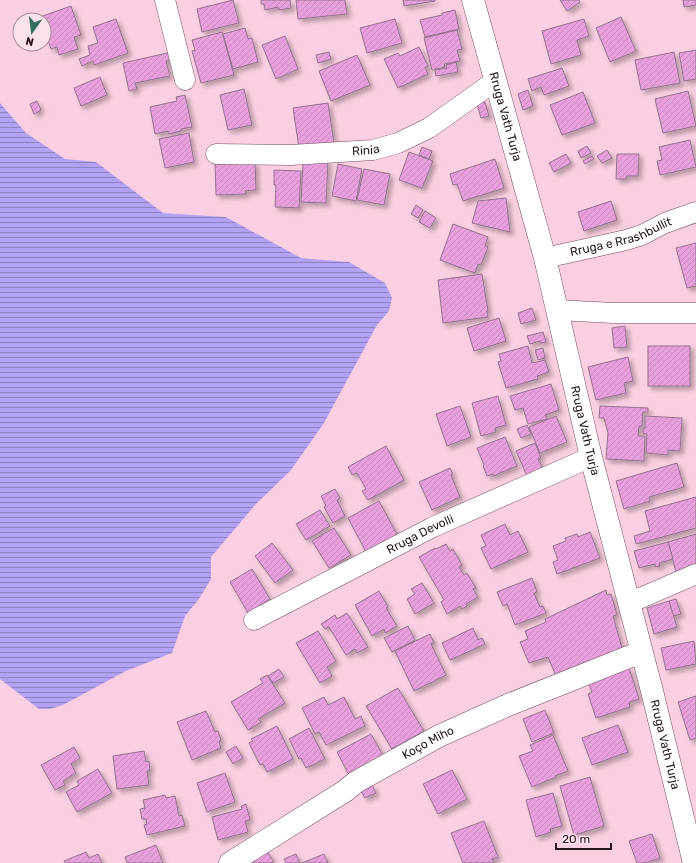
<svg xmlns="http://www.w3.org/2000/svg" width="696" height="863" font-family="Rubik,sans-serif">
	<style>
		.water { fill: url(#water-rules) }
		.building { fill: url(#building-hatch); stroke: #92728d; filter: url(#shadow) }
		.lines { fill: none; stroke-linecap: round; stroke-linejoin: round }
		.minor-casing { stroke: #724d5d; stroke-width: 21 }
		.tertiary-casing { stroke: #724d5d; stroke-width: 23 }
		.minor { stroke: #fff; stroke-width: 20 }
		.tertiary { stroke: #fff; stroke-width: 22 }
		.labels { text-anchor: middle; stroke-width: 3.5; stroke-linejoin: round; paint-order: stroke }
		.street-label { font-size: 12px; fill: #25151c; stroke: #fde2ec }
	</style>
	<defs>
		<pattern id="water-rules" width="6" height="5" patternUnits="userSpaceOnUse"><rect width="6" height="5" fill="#b1a2f3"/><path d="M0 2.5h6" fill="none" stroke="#9083c4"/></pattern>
		<pattern id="building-hatch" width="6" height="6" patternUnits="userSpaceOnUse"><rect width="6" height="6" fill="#e7a0dd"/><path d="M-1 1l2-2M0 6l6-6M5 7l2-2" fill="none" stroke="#c689bd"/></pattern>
		<filter id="shadow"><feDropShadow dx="3.5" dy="3.5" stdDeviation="2" flood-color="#0004"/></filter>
	</defs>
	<rect width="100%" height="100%" fill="#fbcfe1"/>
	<polygon class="water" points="0,103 26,133 65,159 96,162 163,213 226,217 301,258 349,262 385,283 392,298 389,311 377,325 324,423 291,470 256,504 211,557 211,579 199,599 185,616 172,653 126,671 63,705 50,709 39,709 0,679"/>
	<g class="building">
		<polygon points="233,0 239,23 202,32 197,9"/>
		<polygon points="261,0 290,0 291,8 279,10 278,7 265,10 264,4 261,4"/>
		<polygon points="296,0 345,0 347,14 298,19"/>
		<polygon points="403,0 435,0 435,1 404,6"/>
		<polygon points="560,0 579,0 580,2 567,11"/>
		<polygon points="683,0 696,0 696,5 684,7"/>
		<polygon points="71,6 81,35 74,37 78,49 59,55 57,47 51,49 44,29 44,20 41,20 40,17"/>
		<polygon points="455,10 459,29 425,37 420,20 442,15 442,13"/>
		<polygon points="621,17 636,51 610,62 596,28"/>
		<polygon points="116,19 128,53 94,65 93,61 82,66 79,59 90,55 88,46 98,43 93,27"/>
		<polygon points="395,19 402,43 367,53 360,28"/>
		<polygon points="584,19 589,36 577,40 581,55 551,64 542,31"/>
		<polygon points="245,28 248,39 252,38 258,62 233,69 223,34"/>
		<polygon points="457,30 462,49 457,50 460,61 444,64 445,67 432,70 424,38"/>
		<polygon points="222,32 234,75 201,83 192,51 195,50 192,40"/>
		<polygon points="285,36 298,69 276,79 262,45"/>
		<polygon points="419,47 428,66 425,68 428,74 398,88 384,59 398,53 400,56"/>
		<polygon points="696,50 696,79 684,81 679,53"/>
		<polygon points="172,52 173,60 166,61 170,76 135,83 137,89 129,91 123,63"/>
		<polygon points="329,52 331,59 318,63 316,55"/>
		<polygon points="674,52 680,83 641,90 635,60"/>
		<polygon points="357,55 370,85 331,101 319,71"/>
		<polygon points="456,62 458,72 436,76 435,70 447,68 446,65"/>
		<polygon points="562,68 569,86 544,95 541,87 532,91 528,79"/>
		<polygon points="100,77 107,95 81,106 74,88"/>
		<polygon points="244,89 252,125 228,130 220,95"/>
		<polygon points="528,90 533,106 523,110 518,94"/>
		<polygon points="688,91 696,126 663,133 655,99"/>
		<polygon points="583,92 595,123 562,135 550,105"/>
		<polygon points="185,95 192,127 181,129 181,131 169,134 168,131 155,134 150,107 177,101 176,97"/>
		<polygon points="37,101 41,110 34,114 30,104"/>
		<polygon points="485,102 489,116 481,118 477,104"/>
		<polygon points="328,103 334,143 299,148 293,108"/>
		<polygon points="189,133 194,162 165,168 159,139"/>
		<polygon points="690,140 696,167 660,175 657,161 662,160 659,147"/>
		<polygon points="587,146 591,153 581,158 578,151"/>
		<polygon points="422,147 432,151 429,159 419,155"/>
		<polygon points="607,150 612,158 602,163 597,156"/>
		<polygon points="409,152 433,161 422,188 399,180"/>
		<polygon points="566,154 571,163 554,172 549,163"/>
		<polygon points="617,154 639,154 638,176 626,176 626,179 616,179"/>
		<polygon points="592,156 594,159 585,164 583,161"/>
		<polygon points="495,159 504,188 463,201 457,184 453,185 450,174"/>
		<polygon points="328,161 326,203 301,202 303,163"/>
		<polygon points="255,162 256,190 245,191 246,194 216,195 215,163"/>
		<polygon points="338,164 362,169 356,201 332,196"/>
		<polygon points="364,169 390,174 384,205 357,200"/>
		<polygon points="274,170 301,171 299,208 275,207 276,185 274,185"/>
		<polygon points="506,198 510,232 472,223 478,201"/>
		<polygon points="611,201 617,220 584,231 578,212"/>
		<polygon points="416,205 423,210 418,218 411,214"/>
		<polygon points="425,211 436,218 430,228 419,222"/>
		<polygon points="453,224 488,237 485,246 488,247 481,265 478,264 475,273 440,260"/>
		<polygon points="696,243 696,286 687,288 676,248"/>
		<polygon points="482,274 488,311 487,311 488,317 443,323 438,280"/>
		<polygon points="532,308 536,320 521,324 518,313"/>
		<polygon points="499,318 506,341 474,351 467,328"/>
		<polygon points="625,326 627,347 614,348 612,328"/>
		<polygon points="543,332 546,342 541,343 540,341 530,344 527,336"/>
		<polygon points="528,346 532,363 545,360 549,372 537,376 538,379 506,388 498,362 501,361 499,354"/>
		<rect x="648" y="346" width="42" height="40"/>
		<polygon points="543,348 545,358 538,360 535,350"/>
		<polygon points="628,357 633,381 624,383 626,393 596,400 588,367"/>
		<polygon points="551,384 559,410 545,415 547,419 528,424 523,408 515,410 510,396"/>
		<polygon points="498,396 506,425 495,428 496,432 481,436 472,403"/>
		<polygon points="460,406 471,437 447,446 436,414"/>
		<polygon points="600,406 648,408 648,412 643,412 642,426 639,426 638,436 645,436 644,461 606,459 608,433 604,418 599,418"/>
		<polygon points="556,416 567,442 540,453 529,427"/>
		<polygon points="645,416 682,418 680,451 668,450 668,455 646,453 647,434 643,434 643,428 645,428"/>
		<polygon points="527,425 531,434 521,438 517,429"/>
		<polygon points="505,437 517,466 493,476 493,474 487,476 483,466 484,465 477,448"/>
		<polygon points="535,443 541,458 538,459 543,469 527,476 516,451"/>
		<polygon points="386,446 404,480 368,500 362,491 366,489 357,473 352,475 348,467"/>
		<polygon points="677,463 684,487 649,497 650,501 624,509 616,481"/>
		<polygon points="450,468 453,474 451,475 460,497 432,510 419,482"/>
		<polygon points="335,489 340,498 337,500 345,516 333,523 324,507 326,506 321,496"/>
		<polygon points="696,497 696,528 636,544 634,536 650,531 645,511"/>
		<polygon points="379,501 399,538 366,552 348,518"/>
		<polygon points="320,510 330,526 306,540 296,524"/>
		<polygon points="505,524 510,535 518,531 528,552 491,569 481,548 486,546 481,535"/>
		<polygon points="334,528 351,555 329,568 312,541"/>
		<polygon points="590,532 600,558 557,574 553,562 558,560 553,546 566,541 565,538 577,534 578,537"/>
		<polygon points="696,534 696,564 676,572 668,542"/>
		<polygon points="668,542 673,559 659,563 660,566 656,567 655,564 639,568 634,551"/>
		<polygon points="272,543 293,570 275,583 255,556"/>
		<polygon points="446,544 450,551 453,549 462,565 459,567 464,575 467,573 476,588 473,589 478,597 466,604 467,606 462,609 460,606 447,614 441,602 444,600 419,557 435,548 436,549"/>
		<polygon points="252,569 270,599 248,613 230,582"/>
		<polygon points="532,578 537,592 534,593 540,607 543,606 546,613 515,625 507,604 503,606 497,592"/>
		<polygon points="422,583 434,603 415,614 407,599 415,594 411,589"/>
		<polygon points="606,590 607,595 611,594 617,615 613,616 622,648 556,676 548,657 529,663 520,642 528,639 525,631 546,622 545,619"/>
		<polygon points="379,591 388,607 386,608 397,626 385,633 384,629 372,636 355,605"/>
		<polygon points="676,599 681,614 673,616 669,601"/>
		<polygon points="669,601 677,627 654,634 647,608"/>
		<polygon points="347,613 368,647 357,653 355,649 346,655 329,627 325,629 321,624 335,615 337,619"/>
		<polygon points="408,626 415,640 392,652 384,638"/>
		<polygon points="473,628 478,640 482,638 485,644 450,660 442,643"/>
		<polygon points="318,631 336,661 327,667 332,676 320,683 296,643"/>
		<polygon points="430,634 434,643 431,644 446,675 414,691 395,651"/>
		<polygon points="694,641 696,664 666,670 661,648"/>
		<polygon points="629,668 639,699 629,702 630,707 596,718 588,694 592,692 588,682"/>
		<polygon points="279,669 284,677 273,683 268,676"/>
		<polygon points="267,675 285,703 258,719 261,722 248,730 231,702 263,683 260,679"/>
		<polygon points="398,688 424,731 392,749 366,706"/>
		<polygon points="696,696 696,738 690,740 678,702"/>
		<polygon points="324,697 328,705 344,697 355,719 361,716 365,726 326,745 319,732 315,734 302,708"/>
		<polygon points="545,710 554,733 532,742 523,719"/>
		<polygon points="206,711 215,732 218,731 221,740 219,742 221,748 192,760 177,722"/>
		<polygon points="618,725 628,752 592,765 582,738"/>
		<polygon points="277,726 293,759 267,772 263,764 260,765 249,743 253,741 251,739"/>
		<polygon points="309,728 325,759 306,768 301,758 299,759 289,739"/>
		<polygon points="371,734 385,759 350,777 337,752"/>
		<polygon points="553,735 568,771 555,776 556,777 532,787 519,756 533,751 530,745"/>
		<polygon points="236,746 243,758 233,764 226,752"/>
		<polygon points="74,747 80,758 71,764 76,773 63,781 65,785 55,790 41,765"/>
		<polygon points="144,751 146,762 149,761 150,771 147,771 149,785 117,789 113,756"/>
		<polygon points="98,769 112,793 77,812 66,792 79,785 77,781"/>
		<polygon points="452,770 467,799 438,814 423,784"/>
		<polygon points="225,773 235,802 207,812 197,783"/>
		<polygon points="590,777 604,826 574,835 560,786"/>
		<polygon points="372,785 376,793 365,798 361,791"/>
		<polygon points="553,793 562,826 550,829 551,832 536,837 526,800"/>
		<polygon points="165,795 166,798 175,796 179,816 182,815 185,826 147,835 144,825 147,824 146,819 142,819 140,809 145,808 143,800"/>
		<polygon points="246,804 250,820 245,821 248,832 218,840 212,817 242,809 241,806"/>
		<polygon points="484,821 498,857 492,859 494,863 463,863 451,833"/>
		<polygon points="652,834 660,858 645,863 637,863 629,841"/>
		<polygon points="156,845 163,863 127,863 125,857"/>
		<polygon points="266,850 274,862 272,863 246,863"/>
		<polygon points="86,852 89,858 98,854 102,863 65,863 64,861"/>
		<polygon points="296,854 300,863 286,863 284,859"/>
		<polygon points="324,854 328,863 302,863"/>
	</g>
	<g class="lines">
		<defs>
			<g id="minor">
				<polyline points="165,0 185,80"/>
				<path id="s1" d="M216 154 291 155 373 150 398 143 429 128 495 81"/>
				<path id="s2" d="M545 258 626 240 642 235 665 223 696 212"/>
				<polyline points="557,310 613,313 696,313"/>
				<polyline points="629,603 696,574"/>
				<path id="s3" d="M254 620 433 527 591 457"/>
			</g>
			<g id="tertiary">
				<path id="s4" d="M473 0 545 258 591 457 652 691 694 863"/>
				<path id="s5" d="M230 863 345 791 356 782 439 736 508 705 641 652"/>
			</g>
		</defs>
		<use href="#minor" class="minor-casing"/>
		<use href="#tertiary" class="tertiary-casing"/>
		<use href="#minor" class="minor"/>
		<use href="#tertiary" class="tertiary"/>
	</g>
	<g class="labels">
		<g class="street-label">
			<text dy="4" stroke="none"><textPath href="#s4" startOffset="121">Rruga Vath Turja</textPath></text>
			<text dy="4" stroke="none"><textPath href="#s1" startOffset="150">Rinia</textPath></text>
			<text dy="4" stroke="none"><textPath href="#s2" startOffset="79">Rruga e Rrashbullit</textPath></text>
			<text dy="4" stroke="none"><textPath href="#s4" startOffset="445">Rruga Vath Turja</textPath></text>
			<text dy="4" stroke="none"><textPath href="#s3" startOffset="187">Rruga Devolli</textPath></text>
			<text dy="4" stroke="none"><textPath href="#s5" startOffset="232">Koço Miho</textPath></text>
			<text dy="4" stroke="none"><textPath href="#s4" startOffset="769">Rruga Vath Turja</textPath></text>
		</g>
	</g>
	<g transform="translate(32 32) rotate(194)"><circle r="19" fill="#fde2ec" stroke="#a79099"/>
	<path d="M0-3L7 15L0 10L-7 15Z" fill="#31705e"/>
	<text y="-6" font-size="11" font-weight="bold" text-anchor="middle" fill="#25151c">N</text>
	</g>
	<path d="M556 843v6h55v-6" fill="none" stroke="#25151c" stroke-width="2"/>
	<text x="562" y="843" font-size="12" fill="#25151c" stroke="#fde2ec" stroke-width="3" paint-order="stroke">20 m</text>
</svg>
